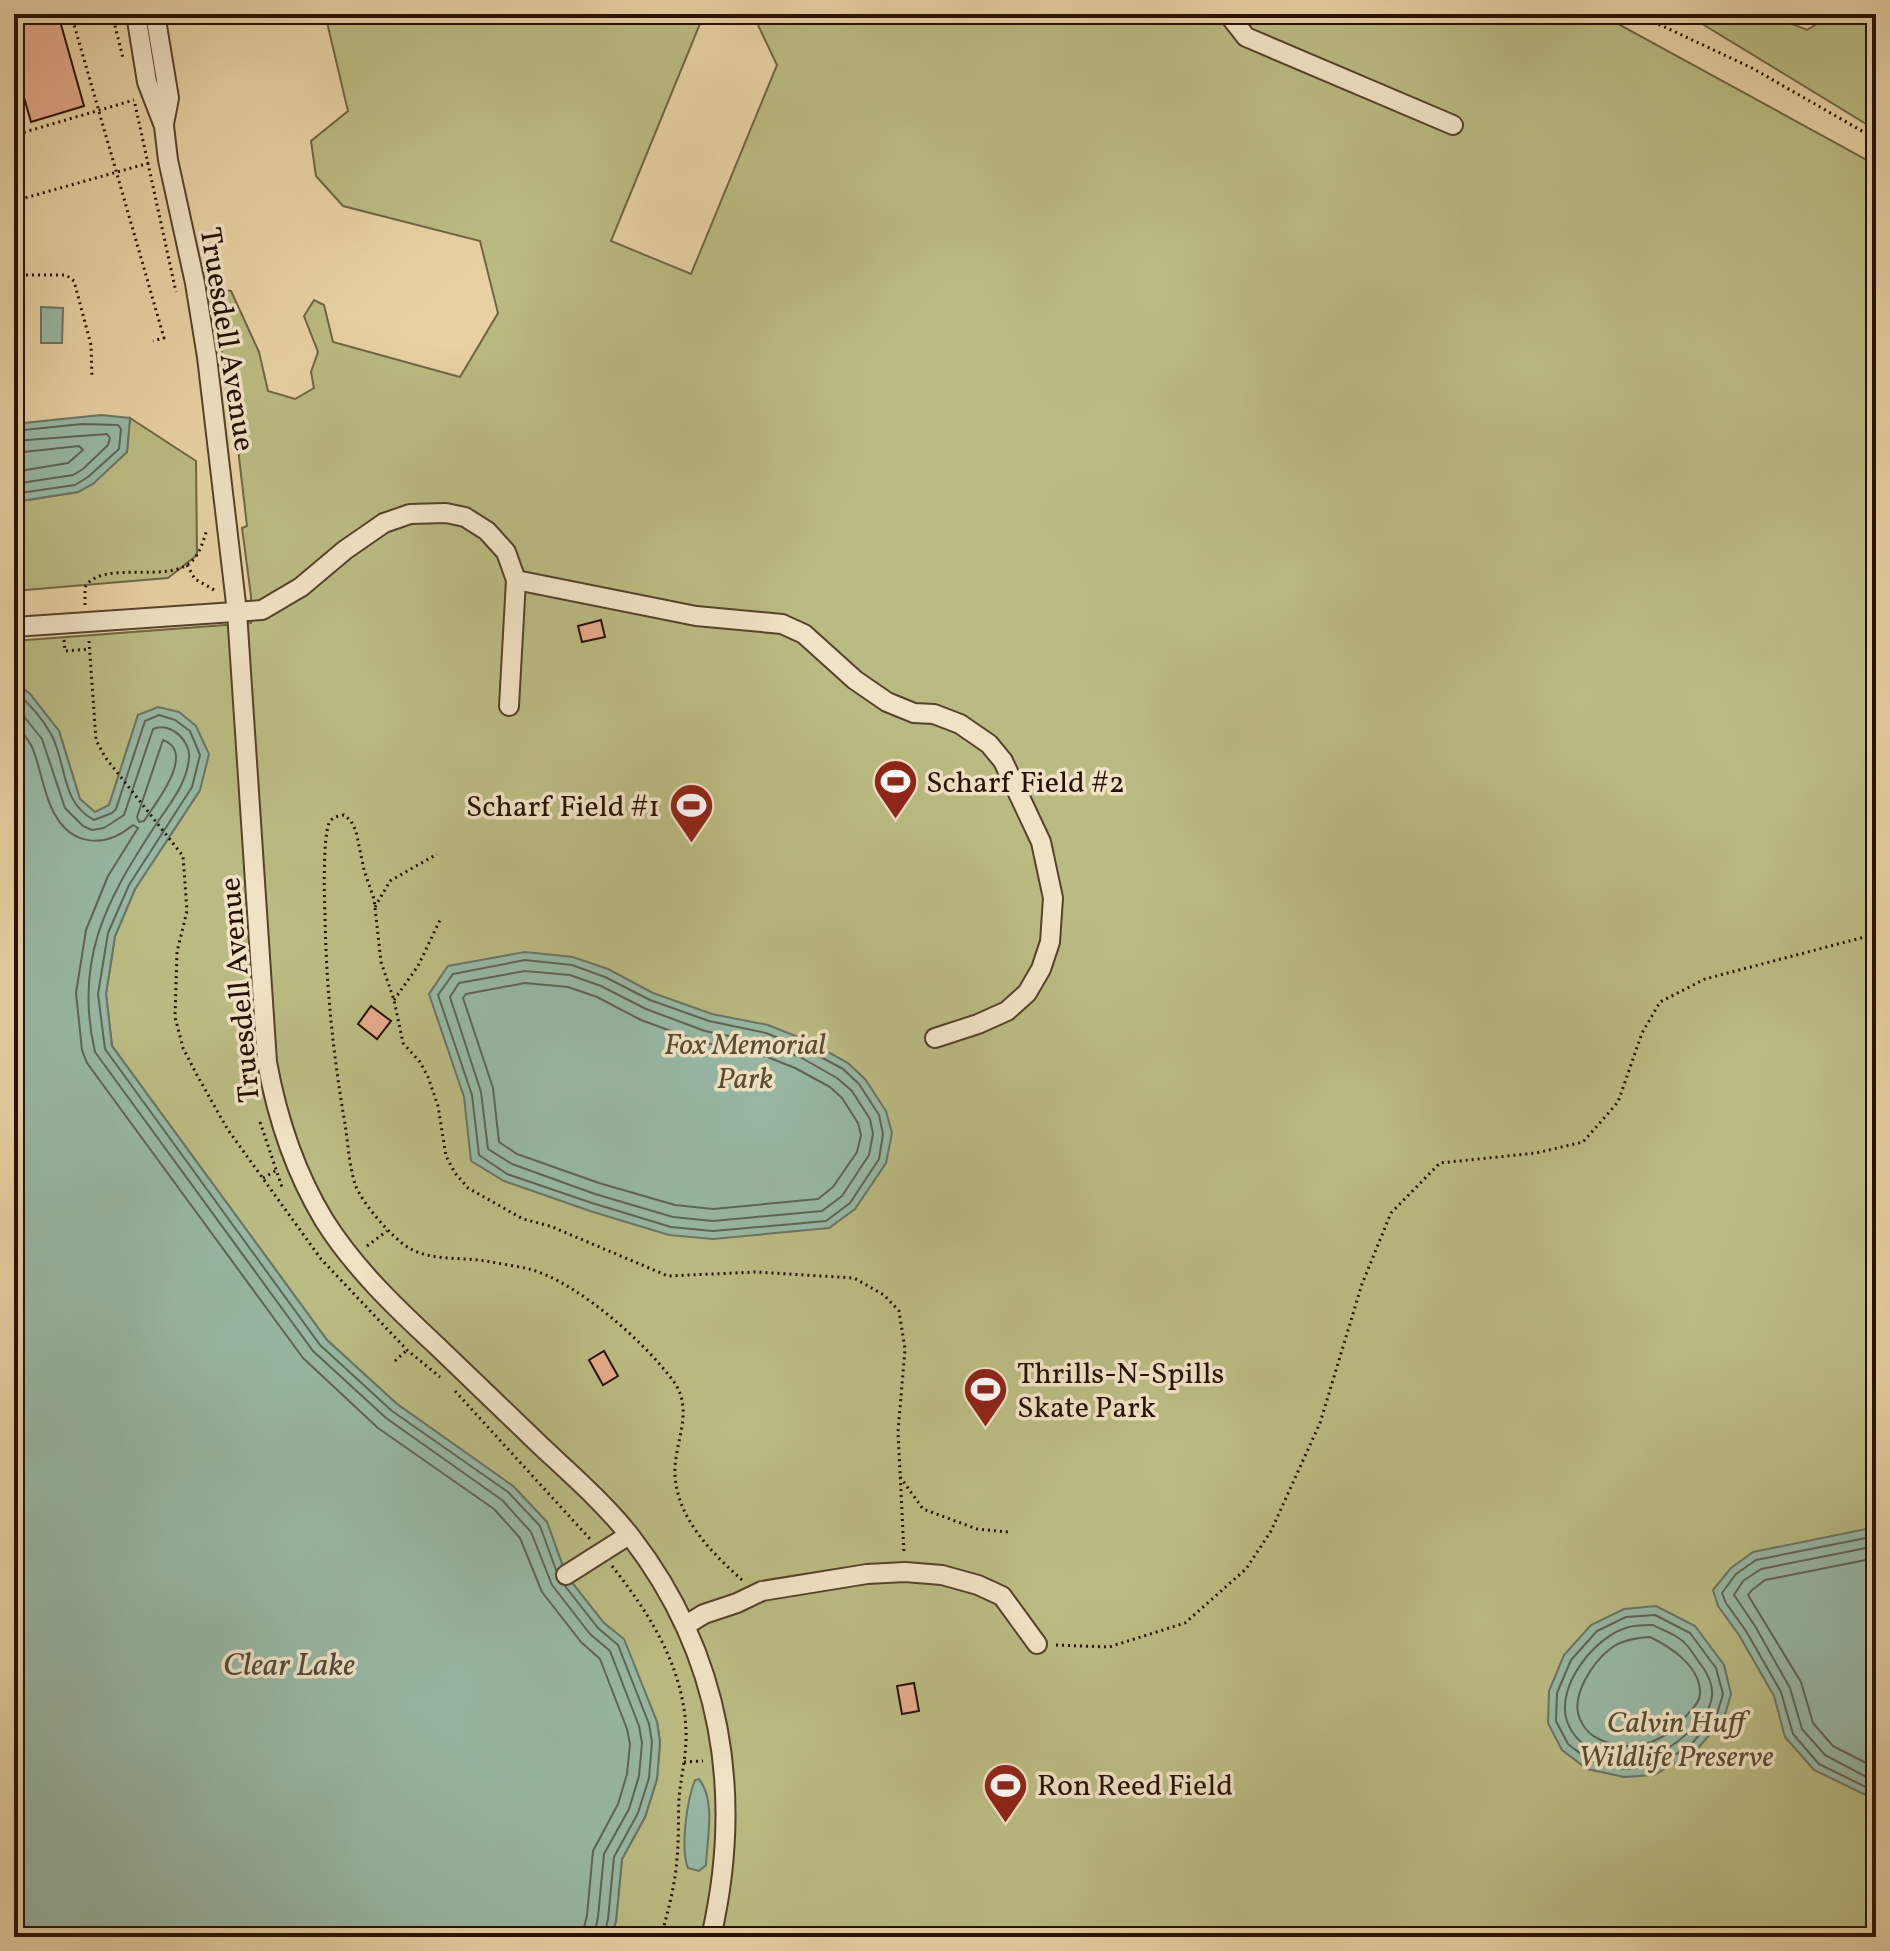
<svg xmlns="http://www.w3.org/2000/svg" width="1890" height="1951" font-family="Vollkorn,serif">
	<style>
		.green { fill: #babb82; stroke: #706644; stroke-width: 2 }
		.water { fill: #97b8a5; stroke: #6a7565; stroke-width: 2 }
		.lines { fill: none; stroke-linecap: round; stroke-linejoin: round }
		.shore { stroke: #5f6455; stroke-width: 2 }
		.building { fill: #e6ab8b; stroke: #271105; stroke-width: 2 }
		.minor-casing { stroke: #57412d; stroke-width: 22 }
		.path { stroke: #271105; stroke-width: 3; stroke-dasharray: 2 4; stroke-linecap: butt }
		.minor { stroke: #f0e2c4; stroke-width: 18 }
		.labels { text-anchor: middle; stroke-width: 7; stroke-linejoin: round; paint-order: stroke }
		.street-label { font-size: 30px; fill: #271105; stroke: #f0e2c4 }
		.poi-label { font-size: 30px; fill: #271105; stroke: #f0e2c4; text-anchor: start }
		.park-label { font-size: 30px; font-style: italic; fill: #5a4c31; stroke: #f0e2c4 }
		.water-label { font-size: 32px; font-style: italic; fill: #4e4b3d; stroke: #f0e2c4 }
	</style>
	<rect width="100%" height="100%" fill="#e8d2a4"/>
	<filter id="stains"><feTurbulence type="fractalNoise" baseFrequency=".0025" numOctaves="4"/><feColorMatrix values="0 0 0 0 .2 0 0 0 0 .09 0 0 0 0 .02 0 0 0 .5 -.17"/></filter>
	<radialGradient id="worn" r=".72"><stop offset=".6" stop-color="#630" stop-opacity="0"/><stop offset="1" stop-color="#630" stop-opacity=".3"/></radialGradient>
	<g class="green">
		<polygon points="325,14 704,14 611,241 691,274 777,65 757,23 735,14 1533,14 1555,19 1560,14 1600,14 1876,165 1876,1937 611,1937 616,1921 622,1859 645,1817 657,1779 660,1742 657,1722 624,1640 604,1623 566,1575 547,1522 513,1486 397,1404 327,1340 112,1046 106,994 115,936 135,889 200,790 138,715 109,806 95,813 80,799 59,731 30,694 14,681 14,641 251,623 251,596 242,528 247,526 232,397 208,288 231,291 259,352 268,391 295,399 314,388 311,372 318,352 304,316 314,300 324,305 333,342 460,377 498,313 480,241 343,206 316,176 311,141 348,111"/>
		<polygon points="1686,14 1768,14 1807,30 1833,14 1872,14 1876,25 1876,130"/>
		<polygon points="130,418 196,461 197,555 168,578 14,591 14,524 21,501 78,492 127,452"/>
	</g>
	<g class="water">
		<polygon points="41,307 63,308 62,343 41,343"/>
		<polygon points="101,415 130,418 127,452 93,484 78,492 21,501 14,524 14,424"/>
		<polygon points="14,682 30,694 59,731 80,799 95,812 109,805 138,715 158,707 179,712 196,726 209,754 200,790 135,889 115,936 106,994 112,1046 327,1340 397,1404 513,1486 547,1522 566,1575 604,1623 624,1639 657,1722 660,1742 657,1779 645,1817 622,1859 616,1921 611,1937 14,1937"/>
		<polygon points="525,952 573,957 608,969 653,993 712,1014 768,1025 808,1041 848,1063 865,1079 886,1111 892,1133 886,1163 855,1209 829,1228 713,1239 669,1235 590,1211 504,1181 471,1161 464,1097 429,994 448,966"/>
		<polygon points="1876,1527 1876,1800 1814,1770 1785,1737 1774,1696 1739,1635 1718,1606 1713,1590 1731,1568 1753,1552"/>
		<polygon points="1656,1606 1695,1626 1724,1665 1731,1694 1724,1718 1694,1753 1654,1775 1624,1777 1587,1769 1562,1750 1548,1723 1549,1691 1564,1655 1591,1625 1624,1609"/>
		<path d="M699 1779C716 1800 707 1839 706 1865L699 1871 688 1868C680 1848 687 1800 695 1780Z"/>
	</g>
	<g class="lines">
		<g class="shore">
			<polyline points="14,431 82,424 118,425 121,429 119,449 88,477 75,485 20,493 14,497"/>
			<polyline points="14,441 107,434 110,438 108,445 83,469 73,475 14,484"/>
			<polyline points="14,453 79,446 83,450 68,463 14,472"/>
			<path d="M14 691C28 702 42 718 51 734 67 763 60 802 94 820L112 813 116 809 145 721 159 715 175 720 190 731 200 755 192 787 129 885 108 933 98 994 105 1049 320 1345 392 1411 508 1492 540 1526 556 1570"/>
			<path d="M14 704 42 739 65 808 83 826 92 830 104 828 124 815 153 729C170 721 191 741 189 758 187 785 167 807 153 829 105 902 74 962 95 1052L313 1351 386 1418 502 1500 531 1532 552 1585 590 1634 610 1651 639 1726 642 1743 639 1776 629 1809 604 1854 598 1917 594 1937"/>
			<path d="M14 722C20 730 28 738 32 747 41 768 43 793 54 813 72 847 106 848 133 825L138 828 108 876 86 930 76 993 82 1050 87 1063 303 1358 378 1428 494 1509 520 1538 542 1592 581 1642 600 1659 627 1729 630 1744 627 1774 618 1804 593 1851 587 1915 582 1937"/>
			<path d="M163 740C197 752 155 804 144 821L139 822 137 817Z"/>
			<polygon points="525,960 572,965 605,977 650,1000 709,1021 766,1033 804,1048 843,1069 859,1084 879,1115 883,1134 879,1159 850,1203 826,1221 713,1231 671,1227 592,1203 507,1174 479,1155 472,1095 438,995 453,974"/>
			<polygon points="525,971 570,975 601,986 646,1009 705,1031 763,1043 800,1057 837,1078 852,1091 870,1119 873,1134 869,1155 842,1196 822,1211 713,1221 673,1217 595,1194 512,1164 488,1149 481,1092 450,997 459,983"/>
			<polygon points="525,983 568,987 597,997 641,1020 701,1042 760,1054 795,1068 830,1087 842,1098 858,1123 861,1135 857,1152 833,1187 818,1199 713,1209 675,1205 599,1183 517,1154 499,1142 493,1088 463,998 466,994"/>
			<polyline points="1876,1536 1756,1560 1736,1574 1722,1593 1726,1603 1746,1631 1781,1692 1793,1734 1819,1764 1876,1792"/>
			<polyline points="1876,1546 1761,1569 1743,1581 1734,1595 1755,1626 1790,1688 1802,1729 1825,1755 1876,1782"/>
			<polyline points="1876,1558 1765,1580 1752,1590 1748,1595 1801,1682 1813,1723 1833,1746 1876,1768"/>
			<polyline points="565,1586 598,1628 618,1645 649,1724 652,1742 649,1778 638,1813 614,1857 608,1919 604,1937"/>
			<polygon points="1655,1615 1690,1633 1716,1668 1723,1694 1717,1714 1689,1747 1652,1767 1625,1769 1590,1761 1568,1744 1556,1721 1557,1693 1571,1660 1597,1631 1626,1617"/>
			<path d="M1653 1625C1662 1630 1672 1633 1680 1639 1688 1644 1694 1655 1699 1662 1706 1671 1713 1684 1712 1696 1710 1720 1671 1750 1649 1757 1619 1766 1577 1751 1567 1721 1555 1686 1596 1635 1629 1627 1636 1625 1646 1625 1653 1625Z"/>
			<path d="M1650 1637C1671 1647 1701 1667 1700 1694 1700 1702 1692 1709 1687 1715 1668 1738 1643 1751 1612 1744 1598 1740 1586 1734 1580 1719 1570 1697 1592 1663 1610 1649 1621 1640 1636 1638 1650 1637Z"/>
		</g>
	</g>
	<g class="building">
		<polygon points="14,14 58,14 84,106 31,122 14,62"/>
		<polygon points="601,620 605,637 582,642 578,626"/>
		<polygon points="371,1006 391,1021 377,1039 358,1024"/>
		<polygon points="604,1351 618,1376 603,1385 589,1360"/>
		<polygon points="914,1683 919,1711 902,1714 897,1686"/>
	</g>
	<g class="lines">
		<defs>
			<g id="minor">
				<path d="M136 14 147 82 164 126 168 160 195 283 207 357 237 612 267 1062C277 1117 295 1172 324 1220 354 1268 396 1308 437 1346 472 1380 507 1413 542 1447 572 1475 605 1504 631 1537 722 1655 744 1794 711 1937"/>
				<polyline points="155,14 169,98 164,124"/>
				<polyline points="1228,14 1246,37 1453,125"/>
				<polyline points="516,580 696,616 782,624 804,634 855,680 887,702 914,713 934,714 960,724 989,744 1003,761 1041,842 1053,898 1050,942 1041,969 1027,993 1007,1011 978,1024 935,1038"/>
				<polyline points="14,627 262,610 301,587 345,550 384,523 410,514 446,513 465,517 487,531 506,552 516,580 509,706"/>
				<polyline points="566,1575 629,1535"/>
				<polyline points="686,1625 704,1614 737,1603 762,1591 867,1574 905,1572 942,1575 978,1585 1002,1596 1037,1644"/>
			</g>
		</defs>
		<use href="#minor" class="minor-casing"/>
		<g class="path">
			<polyline points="71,14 164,338 153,341"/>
			<polyline points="112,14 123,58"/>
			<polyline points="1637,14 1752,68 1876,139"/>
			<polyline points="135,104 176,292"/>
			<polyline points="18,134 134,100"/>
			<polyline points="14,201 149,163"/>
			<polyline points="14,275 66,275 74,281 91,345 92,378"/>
			<polyline points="187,565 195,579 216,591"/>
			<path d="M85 605V587C103 558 172 586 194 559 201 550 204 539 207 529"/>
			<polyline points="64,640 65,651 90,649"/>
			<polyline points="89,641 96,740 105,757 183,856 187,911 177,952 175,1017 183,1048 198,1077 228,1130 321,1259 407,1350 440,1377"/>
			<polyline points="375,907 390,881 437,854"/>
			<polyline points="394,1000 418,966 440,920"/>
			<polyline points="260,1122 283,1190"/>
			<polyline points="263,1178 277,1170"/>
			<polyline points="367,1246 387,1231"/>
			<polyline points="395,1361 407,1350"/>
			<polyline points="455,1391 590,1539"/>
			<polyline points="900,1477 923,1509 977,1529 1008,1532"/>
			<path d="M612 1566C650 1614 684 1668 686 1731 687 1753 681 1776 679 1798 678 1818 679 1839 677 1859 675 1886 668 1911 661 1937"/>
			<path d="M742 1580C711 1552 678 1519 675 1476 673 1444 695 1412 674 1382 645 1342 580 1285 533 1270 518 1266 501 1264 486 1261 461 1257 431 1261 409 1248 392 1238 361 1202 355 1184 349 1165 348 1143 345 1124 333 1054 326 985 325 914 324 894 323 839 329 823 332 817 338 816 344 815L351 821 356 831 364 870 374 899 381 962 394 1000 403 1043 420 1062 428 1077 438 1106 446 1156 455 1173 468 1188 523 1219 550 1226 668 1276 756 1272 854 1278 884 1295 899 1311 905 1349 898 1432 904 1553"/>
			<polyline points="1056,1645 1109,1647 1185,1623 1246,1569 1271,1531 1320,1423 1362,1284 1391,1213 1440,1163 1536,1153 1583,1142 1618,1102 1642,1033 1660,1002 1705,979 1876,934"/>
			<polyline points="684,1762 703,1761"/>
		</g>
		<use href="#minor" class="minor"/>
	</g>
	<defs>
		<symbol id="stadium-pin" viewBox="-11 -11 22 30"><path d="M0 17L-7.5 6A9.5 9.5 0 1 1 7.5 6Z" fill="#8f2418" stroke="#f0e2c4"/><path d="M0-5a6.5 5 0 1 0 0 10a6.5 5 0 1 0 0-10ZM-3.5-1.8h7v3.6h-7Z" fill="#fff"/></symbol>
	</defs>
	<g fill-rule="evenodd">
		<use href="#stadium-pin" x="870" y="756" width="51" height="69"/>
		<use href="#stadium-pin" x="666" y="780" width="51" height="69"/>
		<use href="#stadium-pin" x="960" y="1364" width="51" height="69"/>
		<use href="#stadium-pin" x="980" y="1760" width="51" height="69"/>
	</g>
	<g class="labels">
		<g class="street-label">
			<text transform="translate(228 339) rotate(81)" y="10">Truesdell Avenue</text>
			<text transform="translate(239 990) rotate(-95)" y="10">Truesdell Avenue</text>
		</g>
		<g class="poi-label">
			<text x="926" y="792">Scharf Field #2</text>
			<text x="660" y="816" text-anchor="end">Scharf Field #1</text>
			<text x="1017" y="1383">Thrills-N-Spills<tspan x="1017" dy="34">Skate Park</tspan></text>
			<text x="1037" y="1795">Ron Reed Field</text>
		</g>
		<g class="park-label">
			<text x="745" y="1054">Fox Memorial<tspan x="745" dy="34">Park</tspan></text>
			<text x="1676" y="1732">Calvin Huff<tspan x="1676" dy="34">Wildlife Preserve</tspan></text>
		</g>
		<g class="water-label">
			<text x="289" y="1675">Clear Lake</text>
		</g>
	</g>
	<rect width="1890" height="1951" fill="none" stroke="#e8d2a4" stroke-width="48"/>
	<rect x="16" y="16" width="1858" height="1919" fill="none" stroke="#271105" stroke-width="4"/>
	<rect x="24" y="24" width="1842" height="1903" fill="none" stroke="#271105" stroke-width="2"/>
	<rect width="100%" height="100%" filter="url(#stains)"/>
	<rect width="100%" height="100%" fill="url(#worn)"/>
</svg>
